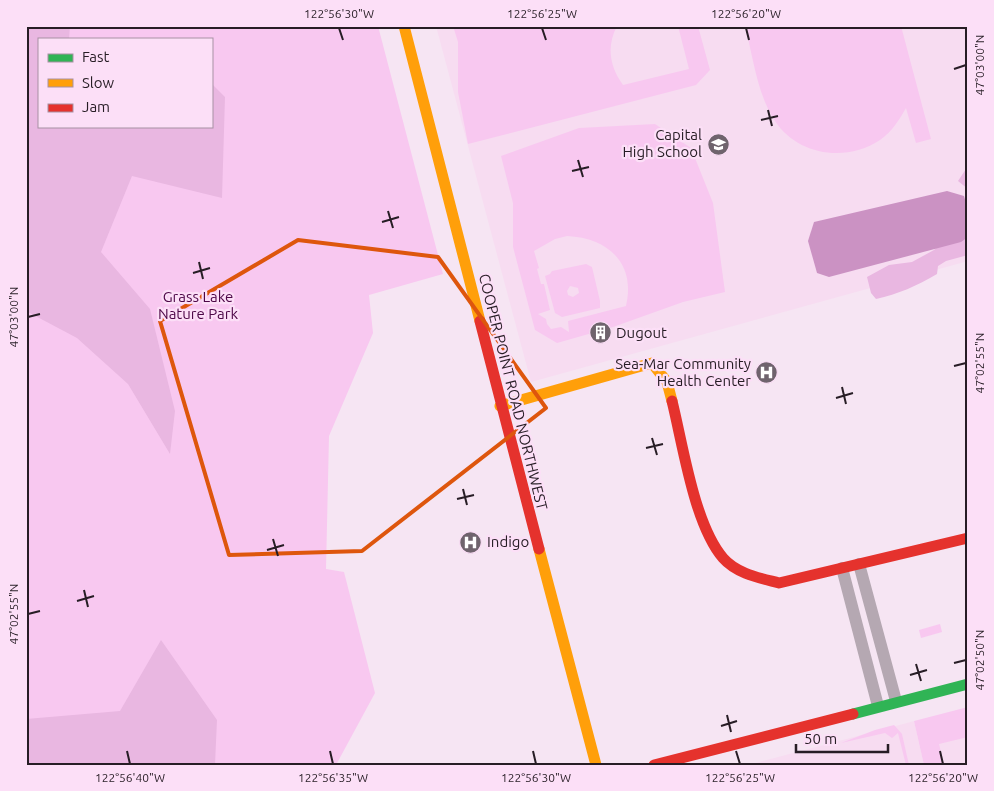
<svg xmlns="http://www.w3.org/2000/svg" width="994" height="791" font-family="Ubuntu,sans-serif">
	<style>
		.built { fill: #f7dcf1 }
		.green { fill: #f8c8f0; fill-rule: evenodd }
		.forest { fill: #e9b7e1 }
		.water { fill: #cb92c3 }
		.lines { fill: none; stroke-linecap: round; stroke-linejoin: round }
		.street { stroke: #b5a8b2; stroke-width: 12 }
		.fast { stroke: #30b455; stroke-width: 11 }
		.slow { stroke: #ff9f0a; stroke-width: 11 }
		.jam { stroke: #e5322d; stroke-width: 11 }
		.marked { fill: none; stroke: #de560d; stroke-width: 4; stroke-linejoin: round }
		.ticks { fill: none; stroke: #271d25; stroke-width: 2 }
		.labels { text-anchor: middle; stroke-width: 4.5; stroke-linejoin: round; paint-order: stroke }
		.poi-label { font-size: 15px; fill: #271d25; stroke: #fcdff7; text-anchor: end }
		.park-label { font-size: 15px; fill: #4d0747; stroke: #fcdff7 }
		.street-label { font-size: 15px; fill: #271d25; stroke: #fcdff7 }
		.neatline { fill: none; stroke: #271d25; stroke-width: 2 }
		.ticks-label { font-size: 12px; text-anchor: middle; fill: #271d25 }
	</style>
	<rect width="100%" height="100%" fill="#f6e5f3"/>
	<g class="built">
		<polygon points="436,26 968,26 968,261 531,382"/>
		<polygon points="914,721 924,765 748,765 907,723"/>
		<polygon points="968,730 968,765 942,765 936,739"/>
	</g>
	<g class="green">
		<path d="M26 26H378L443 274 369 295 373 333 329 436 326 569 344 572 375 693 336 765H26ZM39 39H211V126H39Z"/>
		<path d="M453 26H617C606 47 610 67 623 85L689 69 678 26H698L710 70 696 85 468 144 458 92V42Z"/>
		<path d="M745 26H901L931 139 916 143 906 108C899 120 892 132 880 140 846 163 797 155 775 121 757 94 753 56 745 26Z"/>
		<path d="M655 124 691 148 713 203 725 292 683 302 613 327 557 343 535 330 513 247V203L501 156 579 128ZM567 236C608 238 636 263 626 306L568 321 569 332 561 327 551 329 547 324 546 319 538 314 550 310 544 284H541L537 269 539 268 534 251 555 239Z"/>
		<path d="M586 264 592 267 600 301V308L562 317 555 313 545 276 550 274 552 271ZM570 286 578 288 579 293 573 297 568 295 567 291Z"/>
		<polygon points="940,624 942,632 921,638 919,630"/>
		<polygon points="968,707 968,737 939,744 944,765 924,765 914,721"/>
		<polygon points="894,725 902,734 909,765 906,765 898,733 892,738 885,733 841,743 875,730"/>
	</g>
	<g class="forest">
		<polygon points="26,26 70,26 69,39 39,39 39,126 211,126 211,83 225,97 222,198 132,176 101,252 150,309 175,411 170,454 128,384 77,338 26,311"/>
		<polygon points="968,166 968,189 958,181"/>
		<path d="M968 227V255L946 261 938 266 937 274C917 286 898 294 876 299L871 293 867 277 889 265 912 262 934 250 949 235Z"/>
		<polygon points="161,640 217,720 215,765 26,765 26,719 120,711"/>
	</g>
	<polygon class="water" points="947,191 964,196 968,210 968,237 961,242 829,277 817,273 808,241 814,222"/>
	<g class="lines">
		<g class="street">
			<polyline points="859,564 896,701"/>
			<polyline points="842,568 878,706"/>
		</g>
		<polyline class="fast" points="853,714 968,684"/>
		<g class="slow">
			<polyline points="404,26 480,321"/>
			<polyline points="500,406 652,363 667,382 672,401"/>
			<polyline points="539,549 596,765"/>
		</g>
		<g class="jam">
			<polyline points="480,321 539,549"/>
			<path d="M672 401C683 445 694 524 723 558 737 574 760 578 779 583L968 538"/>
			<polyline points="654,765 853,714"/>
		</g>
	</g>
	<path class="marked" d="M298 240 438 257 546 408 362 551 229 555 160 321Z"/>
	<path class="ticks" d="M339 28 343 40M542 28 546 40M746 28 749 40M954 69 966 65M768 110 772 126M761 120 778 116M578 160 583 177M572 171 589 167M388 211 393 228M382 222 399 217M199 262 203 279M193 273 210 268M28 317 40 314M954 366 966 363M842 387 846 404M836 398 853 393M652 438 657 455M646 448 663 444M463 489 467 505M457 499 474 495M273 539 278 556M267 550 284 545M84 590 88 607M77 601 94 596M28 614 40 611M954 663 966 660M916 664 921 681M910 675 927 670M727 715 731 732M721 726 737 721M127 751 130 764M330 751 333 764M533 751 536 764M736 751 740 764M940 751 943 764"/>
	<defs>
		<symbol id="school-disc" viewBox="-11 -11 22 22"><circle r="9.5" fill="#6f636d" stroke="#fcdff7"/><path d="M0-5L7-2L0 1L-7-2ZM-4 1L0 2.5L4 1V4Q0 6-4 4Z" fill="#fff"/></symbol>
		<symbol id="building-disc" viewBox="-11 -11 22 22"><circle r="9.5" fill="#6f636d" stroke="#fcdff7"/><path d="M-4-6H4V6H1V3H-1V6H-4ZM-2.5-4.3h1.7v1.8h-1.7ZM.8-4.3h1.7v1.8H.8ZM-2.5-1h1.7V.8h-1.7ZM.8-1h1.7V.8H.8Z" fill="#fff"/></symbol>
		<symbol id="hospital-disc" viewBox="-11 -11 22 22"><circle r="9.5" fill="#6f636d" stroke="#fcdff7"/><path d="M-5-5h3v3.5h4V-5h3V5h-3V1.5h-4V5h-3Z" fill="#fff"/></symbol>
	</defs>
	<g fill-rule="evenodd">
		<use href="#school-disc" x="706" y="132" width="25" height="25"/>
		<use href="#building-disc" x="588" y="320" width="25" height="25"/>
		<use href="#hospital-disc" x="754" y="360" width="25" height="25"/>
		<use href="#hospital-disc" x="458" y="530" width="25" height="25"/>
	</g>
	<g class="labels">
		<g class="poi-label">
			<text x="702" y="140">Capital<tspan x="702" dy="17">High School</tspan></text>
			<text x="616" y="338" text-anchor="start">Dugout</text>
			<text x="751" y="369">Sea-Mar Community<tspan x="751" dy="17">Health Center</tspan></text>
			<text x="487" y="547" text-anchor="start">Indigo</text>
		</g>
		<g class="park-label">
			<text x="198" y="302">Grass Lake<tspan x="198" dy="17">Nature Park</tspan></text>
		</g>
		<g class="street-label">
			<text transform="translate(513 392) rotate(76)" y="5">COOPER POINT ROAD NORTHWEST</text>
		</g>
	</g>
	<rect width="994" height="791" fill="none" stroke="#fcdff7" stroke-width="55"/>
	<rect x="38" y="38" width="175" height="90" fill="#fcdff7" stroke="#a791a3"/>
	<rect x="48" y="54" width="25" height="8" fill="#30b455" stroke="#a791a3"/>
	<text x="82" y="62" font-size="15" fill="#271d25">Fast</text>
	<rect x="48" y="79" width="25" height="8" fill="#ff9f0a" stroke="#a791a3"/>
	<text x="82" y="88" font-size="15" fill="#271d25">Slow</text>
	<rect x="48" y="104" width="25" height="8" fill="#e5322d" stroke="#a791a3"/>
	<text x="82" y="112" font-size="15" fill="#271d25">Jam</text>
	<path d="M796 744v8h92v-8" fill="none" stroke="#271d25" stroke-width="2.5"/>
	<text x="804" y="744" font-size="15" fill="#271d25" stroke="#fcdff7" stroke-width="4" paint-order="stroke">50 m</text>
	<rect x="28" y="28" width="938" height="736" class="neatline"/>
	<g class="ticks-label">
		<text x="339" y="18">122°56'30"W</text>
		<text x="542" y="18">122°56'25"W</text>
		<text x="746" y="18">122°56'20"W</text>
		<text transform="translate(980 65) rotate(-90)" y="4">47°03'00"N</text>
		<text transform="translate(14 317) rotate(-90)" y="4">47°03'00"N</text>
		<text transform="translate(980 363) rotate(-90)" y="4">47°02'55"N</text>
		<text transform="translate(14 614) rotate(-90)" y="4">47°02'55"N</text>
		<text transform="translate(980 660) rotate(-90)" y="4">47°02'50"N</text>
		<text x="130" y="782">122°56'40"W</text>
		<text x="333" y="782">122°56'35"W</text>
		<text x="536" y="782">122°56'30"W</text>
		<text x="740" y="782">122°56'25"W</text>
		<text x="943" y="782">122°56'20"W</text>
	</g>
</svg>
